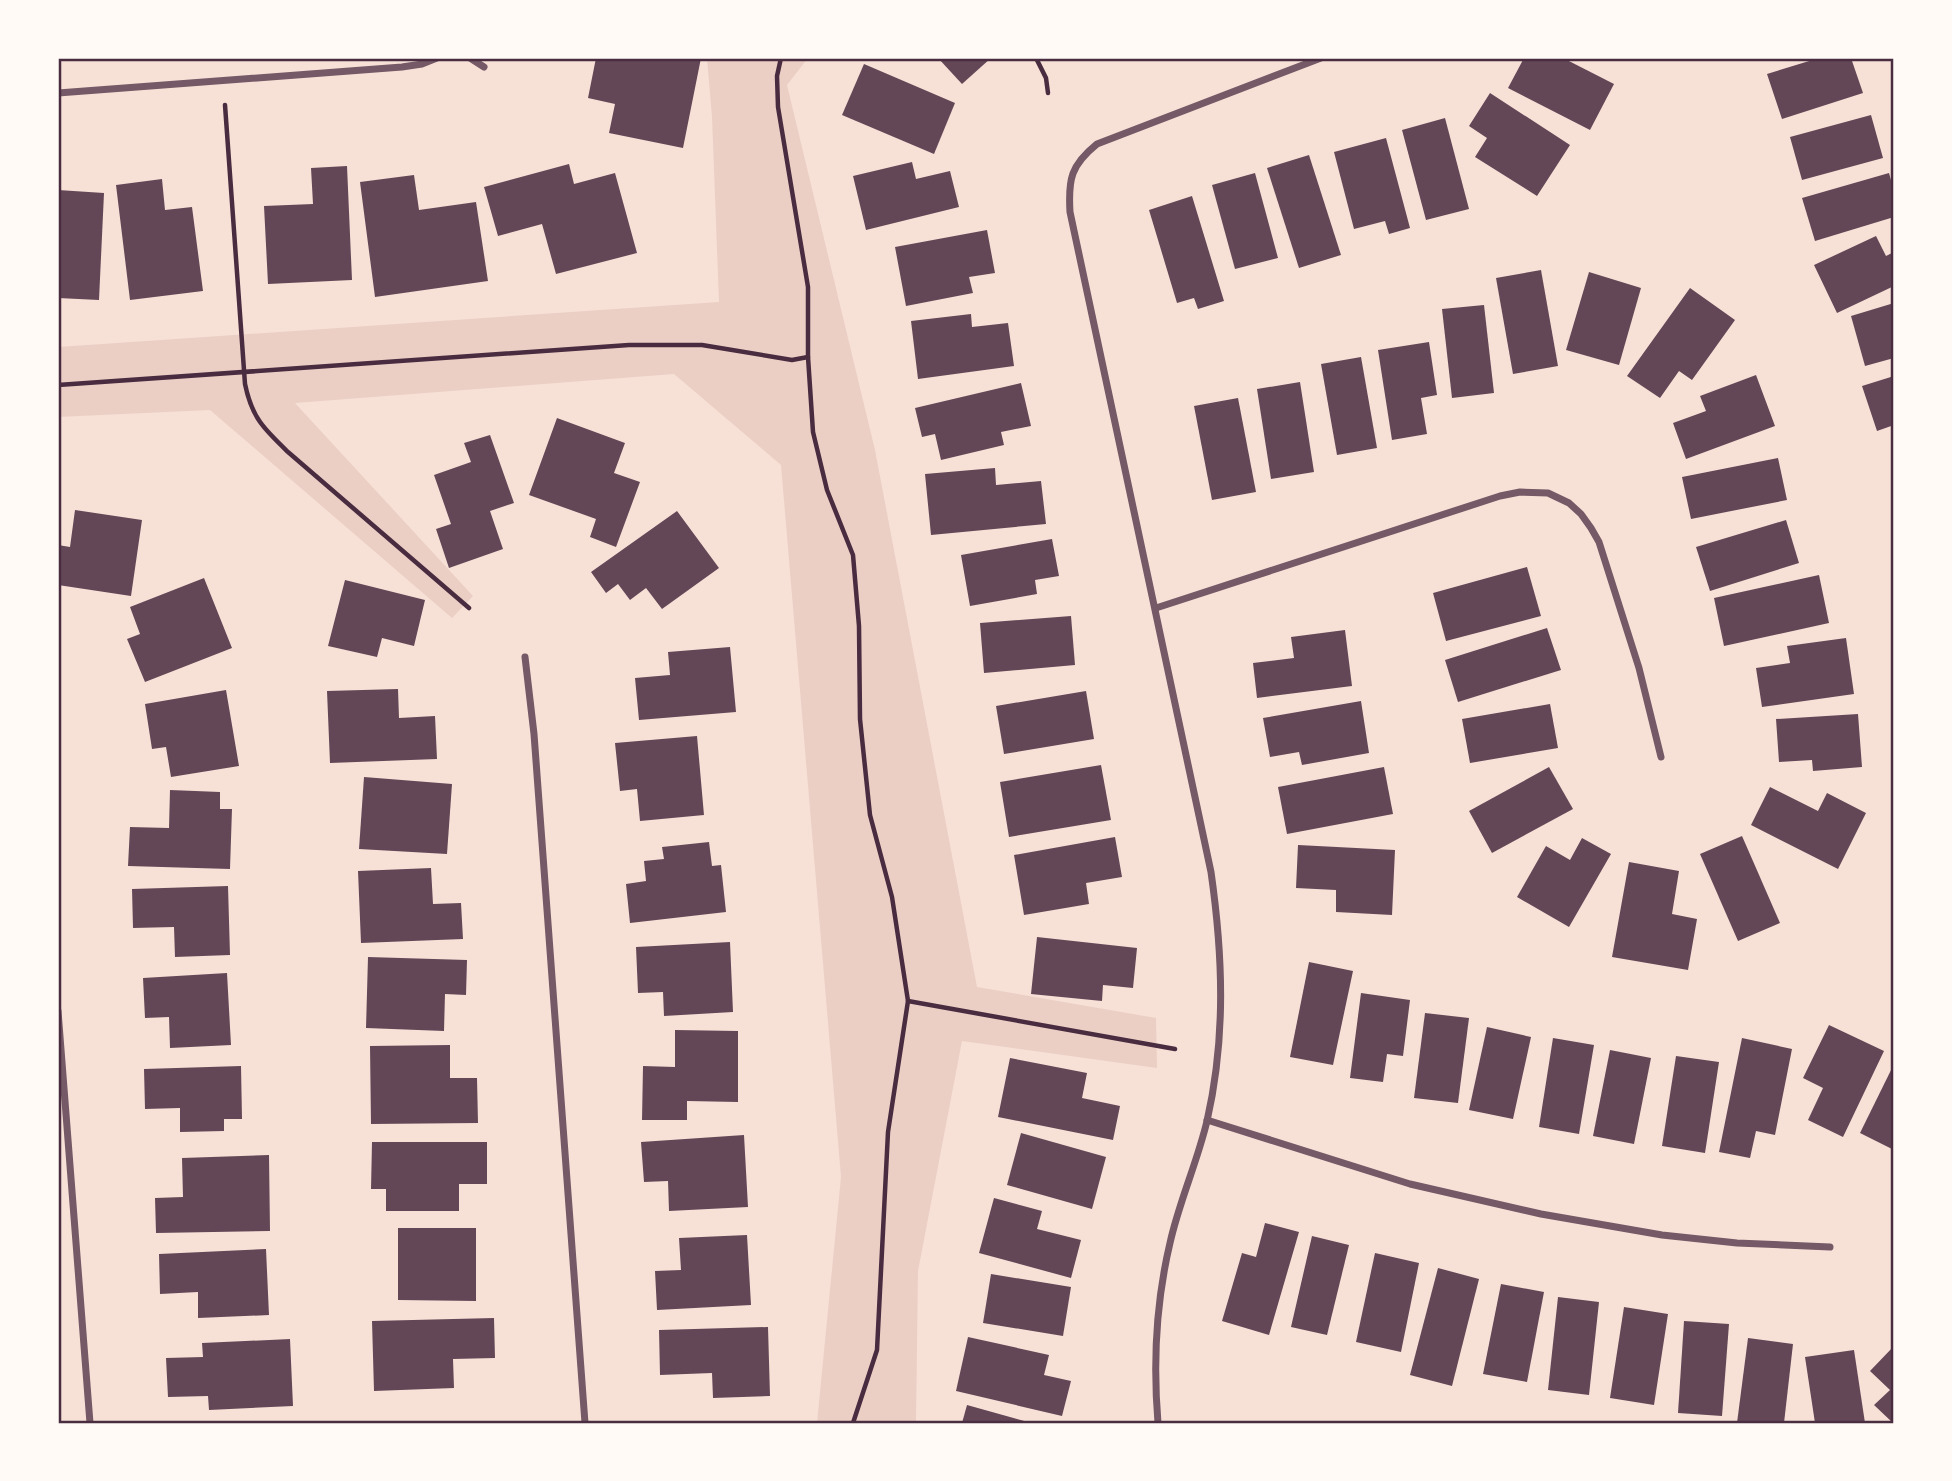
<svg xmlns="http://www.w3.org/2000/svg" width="1952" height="1481" font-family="Overpass,sans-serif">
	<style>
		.green { fill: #ebcfc5 }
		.building { fill: #644757 }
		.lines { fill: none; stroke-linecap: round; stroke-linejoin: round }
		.path { stroke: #4a2c40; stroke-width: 4.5 }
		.minor { stroke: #755966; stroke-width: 7 }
		.neatline { fill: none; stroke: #4a2c40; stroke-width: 2.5 }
	</style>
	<rect width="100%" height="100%" fill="#f7e1d7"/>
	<polygon class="green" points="707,58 808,58 787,85 875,450 977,987 1156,1018 1157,1068 962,1041 918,1271 916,1423 817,1423 841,1177 781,465 674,374 295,403 473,596 452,618 210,410 58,417 58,347 719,302 712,117"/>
	<g class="building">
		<polygon points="596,58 701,58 683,148 609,133 615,104 588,98"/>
		<polygon points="938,58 991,58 962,84"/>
		<polygon points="1524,58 1563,58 1614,84 1590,130 1508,88"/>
		<polygon points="1819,58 1851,58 1863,93 1782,119 1767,74"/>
		<polygon points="864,64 955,103 934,154 842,115"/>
		<polygon points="1490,93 1570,145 1537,196 1475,157 1487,138 1469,126"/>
		<polygon points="1871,115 1883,158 1802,180 1790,137"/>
		<polygon points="1445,118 1469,209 1426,220 1402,130"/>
		<polygon points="1386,138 1410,228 1389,234 1385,221 1354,229 1334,152"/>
		<polygon points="1309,155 1341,255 1299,268 1267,168"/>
		<polygon points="912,162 916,179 950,171 959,207 866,230 853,176"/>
		<polygon points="569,164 574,184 615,173 637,253 556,274 542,224 498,236 484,187"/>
		<polygon points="347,166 352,280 268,284 264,206 313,204 311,168"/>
		<polygon points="1255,173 1278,258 1235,269 1212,185"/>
		<polygon points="1889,173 1894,191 1894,217 1815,241 1802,198"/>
		<polygon points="414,175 419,210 476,202 488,281 375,297 360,182"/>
		<polygon points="162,179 165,210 192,207 203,291 130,300 116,185"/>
		<polygon points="58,190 104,193 99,300 58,298"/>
		<polygon points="1192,196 1224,301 1198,309 1194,298 1177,303 1149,210"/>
		<polygon points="987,230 995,273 969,277 973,293 906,306 895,247"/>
		<polygon points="1876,236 1886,256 1894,252 1894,286 1837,313 1814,265"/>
		<polygon points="1541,270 1558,366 1513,374 1496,278"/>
		<polygon points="1589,272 1641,288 1619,365 1566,350"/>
		<polygon points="1690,288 1735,320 1692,380 1679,371 1660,398 1627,376"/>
		<polygon points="1894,303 1894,358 1865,366 1851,316"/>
		<polygon points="1484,305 1494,393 1452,398 1442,309"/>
		<polygon points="971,314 972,327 1008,323 1014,366 918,379 911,321"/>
		<polygon points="1429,342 1437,395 1421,398 1427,434 1392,440 1378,350"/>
		<polygon points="1361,357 1377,448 1337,455 1321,364"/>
		<polygon points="1756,375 1775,426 1686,459 1673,423 1706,411 1700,396"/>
		<polygon points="1894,376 1894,425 1877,431 1862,386"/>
		<polygon points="1300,382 1314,472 1271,479 1257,389"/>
		<polygon points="1021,383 1031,426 1001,432 1004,445 941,460 935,434 922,437 915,408"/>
		<polygon points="1238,398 1256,492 1212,500 1194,406"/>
		<polygon points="557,418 625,443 614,473 640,482 616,547 590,537 596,519 529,495"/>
		<polygon points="490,435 514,503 490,511 503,549 449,568 436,529 451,524 434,475 471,462 464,443"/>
		<polygon points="1778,458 1787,500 1691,519 1682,477"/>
		<polygon points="995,468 996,485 1041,481 1046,524 931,535 925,474"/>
		<polygon points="75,510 142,520 131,596 58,585 58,545 70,547"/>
		<polygon points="677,511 719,568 662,609 646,588 630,600 618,584 606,593 591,572"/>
		<polygon points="1786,520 1799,563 1710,591 1696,547"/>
		<polygon points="1052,539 1059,576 1035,580 1037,594 970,606 961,555"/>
		<polygon points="1527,567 1541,616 1446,641 1433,593"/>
		<polygon points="1819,575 1829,623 1724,646 1714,598"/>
		<polygon points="204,578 232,648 145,682 127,639 140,634 130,607"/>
		<polygon points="345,580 425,600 414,646 382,638 377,657 328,646"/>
		<polygon points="1071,616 1075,665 984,673 980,623"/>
		<polygon points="1547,628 1561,670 1458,702 1445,660"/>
		<polygon points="1345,630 1352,686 1257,698 1253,663 1294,658 1291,637"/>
		<polygon points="1846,638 1854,694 1762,707 1756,668 1790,663 1787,646"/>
		<polygon points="730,647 736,712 639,720 635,678 670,675 668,652"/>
		<polygon points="398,689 399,718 435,716 437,759 330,763 327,691"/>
		<polygon points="226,690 239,766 171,777 166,747 152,749 145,704"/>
		<polygon points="1086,691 1094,739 1004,754 996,706"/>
		<polygon points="1361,701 1369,753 1302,765 1299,752 1270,757 1263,718"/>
		<polygon points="1550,704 1558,748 1470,763 1462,719"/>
		<polygon points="1858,714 1862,767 1813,771 1812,760 1779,762 1776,719"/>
		<polygon points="697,736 704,815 640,821 637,789 620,791 615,743"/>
		<polygon points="1101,765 1111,820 1009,837 1000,782"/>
		<polygon points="1384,767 1393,814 1287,834 1278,787"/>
		<polygon points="1549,767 1573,809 1492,853 1469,811"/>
		<polygon points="364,777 452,784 447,854 359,849"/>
		<polygon points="1770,787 1818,811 1827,793 1866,813 1838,869 1751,825"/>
		<polygon points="170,790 220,792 220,809 232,809 230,869 128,866 130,827 169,828"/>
		<polygon points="1742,836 1780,923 1738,941 1700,854"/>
		<polygon points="1115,837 1122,877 1086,883 1089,904 1024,915 1014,855"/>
		<polygon points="1582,838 1611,854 1569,927 1517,897 1546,846 1570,860"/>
		<polygon points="709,842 712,866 721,865 726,912 630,923 626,884 646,881 644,861 664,859 662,847"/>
		<polygon points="1298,845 1395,850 1392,915 1336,912 1336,890 1296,888"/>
		<polygon points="1629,862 1679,871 1672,914 1697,919 1688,970 1612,957"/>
		<polygon points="431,868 433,904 461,903 463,939 361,943 358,871"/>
		<polygon points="228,886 230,955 175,957 174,927 133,928 132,889"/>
		<polygon points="1037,937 1137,948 1133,988 1103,985 1102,1001 1031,994"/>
		<polygon points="730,942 733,1012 664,1016 663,992 638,993 636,947"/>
		<polygon points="368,957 467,960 466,995 445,994 444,1031 366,1028"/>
		<polygon points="1309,962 1353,971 1333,1065 1290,1057"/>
		<polygon points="227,973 231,1045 170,1048 169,1017 145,1018 143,978"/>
		<polygon points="1361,993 1410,1000 1403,1056 1387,1054 1383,1082 1350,1078"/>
		<polygon points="1425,1013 1469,1018 1458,1103 1414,1098"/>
		<polygon points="1829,1025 1884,1051 1843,1137 1808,1120 1823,1088 1803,1078"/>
		<polygon points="1487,1027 1531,1037 1513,1119 1469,1110"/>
		<polygon points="675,1030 738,1031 738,1102 687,1101 687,1120 642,1120 643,1066 675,1067"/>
		<polygon points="1553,1038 1594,1045 1579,1134 1539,1127"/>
		<polygon points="1742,1038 1792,1049 1775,1135 1756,1131 1750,1158 1719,1152"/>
		<polygon points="450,1045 450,1078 477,1078 478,1123 371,1124 370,1046"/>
		<polygon points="1610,1050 1651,1058 1634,1144 1593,1136"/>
		<polygon points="1676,1056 1719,1062 1705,1153 1662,1146"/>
		<polygon points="1010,1058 1087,1073 1082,1098 1120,1106 1113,1140 998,1117"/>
		<polygon points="1894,1064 1894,1150 1860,1133"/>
		<polygon points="241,1066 242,1119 224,1119 224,1131 180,1132 180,1108 145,1109 144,1069"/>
		<polygon points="1021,1133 1106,1157 1092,1209 1007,1185"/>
		<polygon points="744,1135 748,1207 669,1211 668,1181 644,1182 641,1142"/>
		<polygon points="372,1142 487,1142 487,1184 459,1184 459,1211 386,1211 386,1189 371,1189"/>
		<polygon points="269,1155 270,1231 156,1233 155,1198 183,1197 182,1158"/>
		<polygon points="994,1198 1042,1211 1037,1229 1081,1240 1071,1278 979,1253"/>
		<polygon points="1265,1223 1299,1232 1269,1335 1222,1321 1242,1253 1256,1257"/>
		<polygon points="398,1228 476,1228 476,1301 398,1300"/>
		<polygon points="747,1235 751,1305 657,1310 655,1271 681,1270 679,1238"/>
		<polygon points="1312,1236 1349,1245 1327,1335 1291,1327"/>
		<polygon points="266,1249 269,1315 198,1318 198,1292 160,1294 159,1254"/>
		<polygon points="1375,1253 1419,1263 1401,1352 1356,1342"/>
		<polygon points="1438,1268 1479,1279 1452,1386 1410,1375"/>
		<polygon points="991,1274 1071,1287 1063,1336 983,1323"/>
		<polygon points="1501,1284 1544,1292 1527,1382 1483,1374"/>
		<polygon points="1558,1297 1599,1302 1589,1395 1548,1390"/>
		<polygon points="1624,1307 1668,1314 1654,1405 1610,1398"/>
		<polygon points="494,1318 495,1358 453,1359 454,1388 374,1391 372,1321"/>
		<polygon points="1684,1321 1729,1324 1722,1416 1678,1413"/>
		<polygon points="768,1327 770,1396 713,1398 712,1373 660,1375 659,1330"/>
		<polygon points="968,1337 1049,1355 1044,1375 1071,1381 1062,1416 956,1391"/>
		<polygon points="1748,1338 1793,1344 1784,1423 1737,1423"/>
		<polygon points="290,1339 293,1406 209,1410 208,1396 168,1397 166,1358 203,1357 202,1343"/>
		<polygon points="1894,1346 1894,1423 1893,1423 1874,1405 1890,1390 1870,1371"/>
		<polygon points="1854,1350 1865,1423 1815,1423 1805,1357"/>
		<polygon points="967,1405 1028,1422 1028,1423 962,1423"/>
	</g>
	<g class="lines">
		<g class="path">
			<polyline points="781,58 777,76 778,107 808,287 808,357 813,432 827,490 853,555 859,626 860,719 870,815 892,897 908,1001 888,1132 877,1350 853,1423"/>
			<polyline points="1036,58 1046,78 1048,93"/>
			<path d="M225 105 245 384C252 418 264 429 288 452L469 608"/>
			<polyline points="58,385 629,345 702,345 792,360 808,357"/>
			<polyline points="908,1001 1175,1049"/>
		</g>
		<g class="minor">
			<polyline points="470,58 484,67"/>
			<polyline points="58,93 402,67 422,64 437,58"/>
			<polyline points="1156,608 1500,496 1520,492 1548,493 1569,503 1581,514 1591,528 1599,542 1639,668 1661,757"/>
			<polyline points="525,657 534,734 585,1423"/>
			<polyline points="58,1011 90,1423"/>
			<polyline points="1207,1120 1410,1184 1541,1214 1662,1235 1737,1243 1830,1247"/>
			<path d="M1158 1423C1153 1363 1156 1302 1170 1243 1179 1202 1197 1163 1207 1121 1226 1038 1223 956 1211 872L1070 212C1068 179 1071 165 1097 144L1321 58"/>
		</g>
	</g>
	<rect width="1952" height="1481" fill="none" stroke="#fffaf5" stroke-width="119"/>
	<rect x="60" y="60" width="1832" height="1362" class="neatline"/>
</svg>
